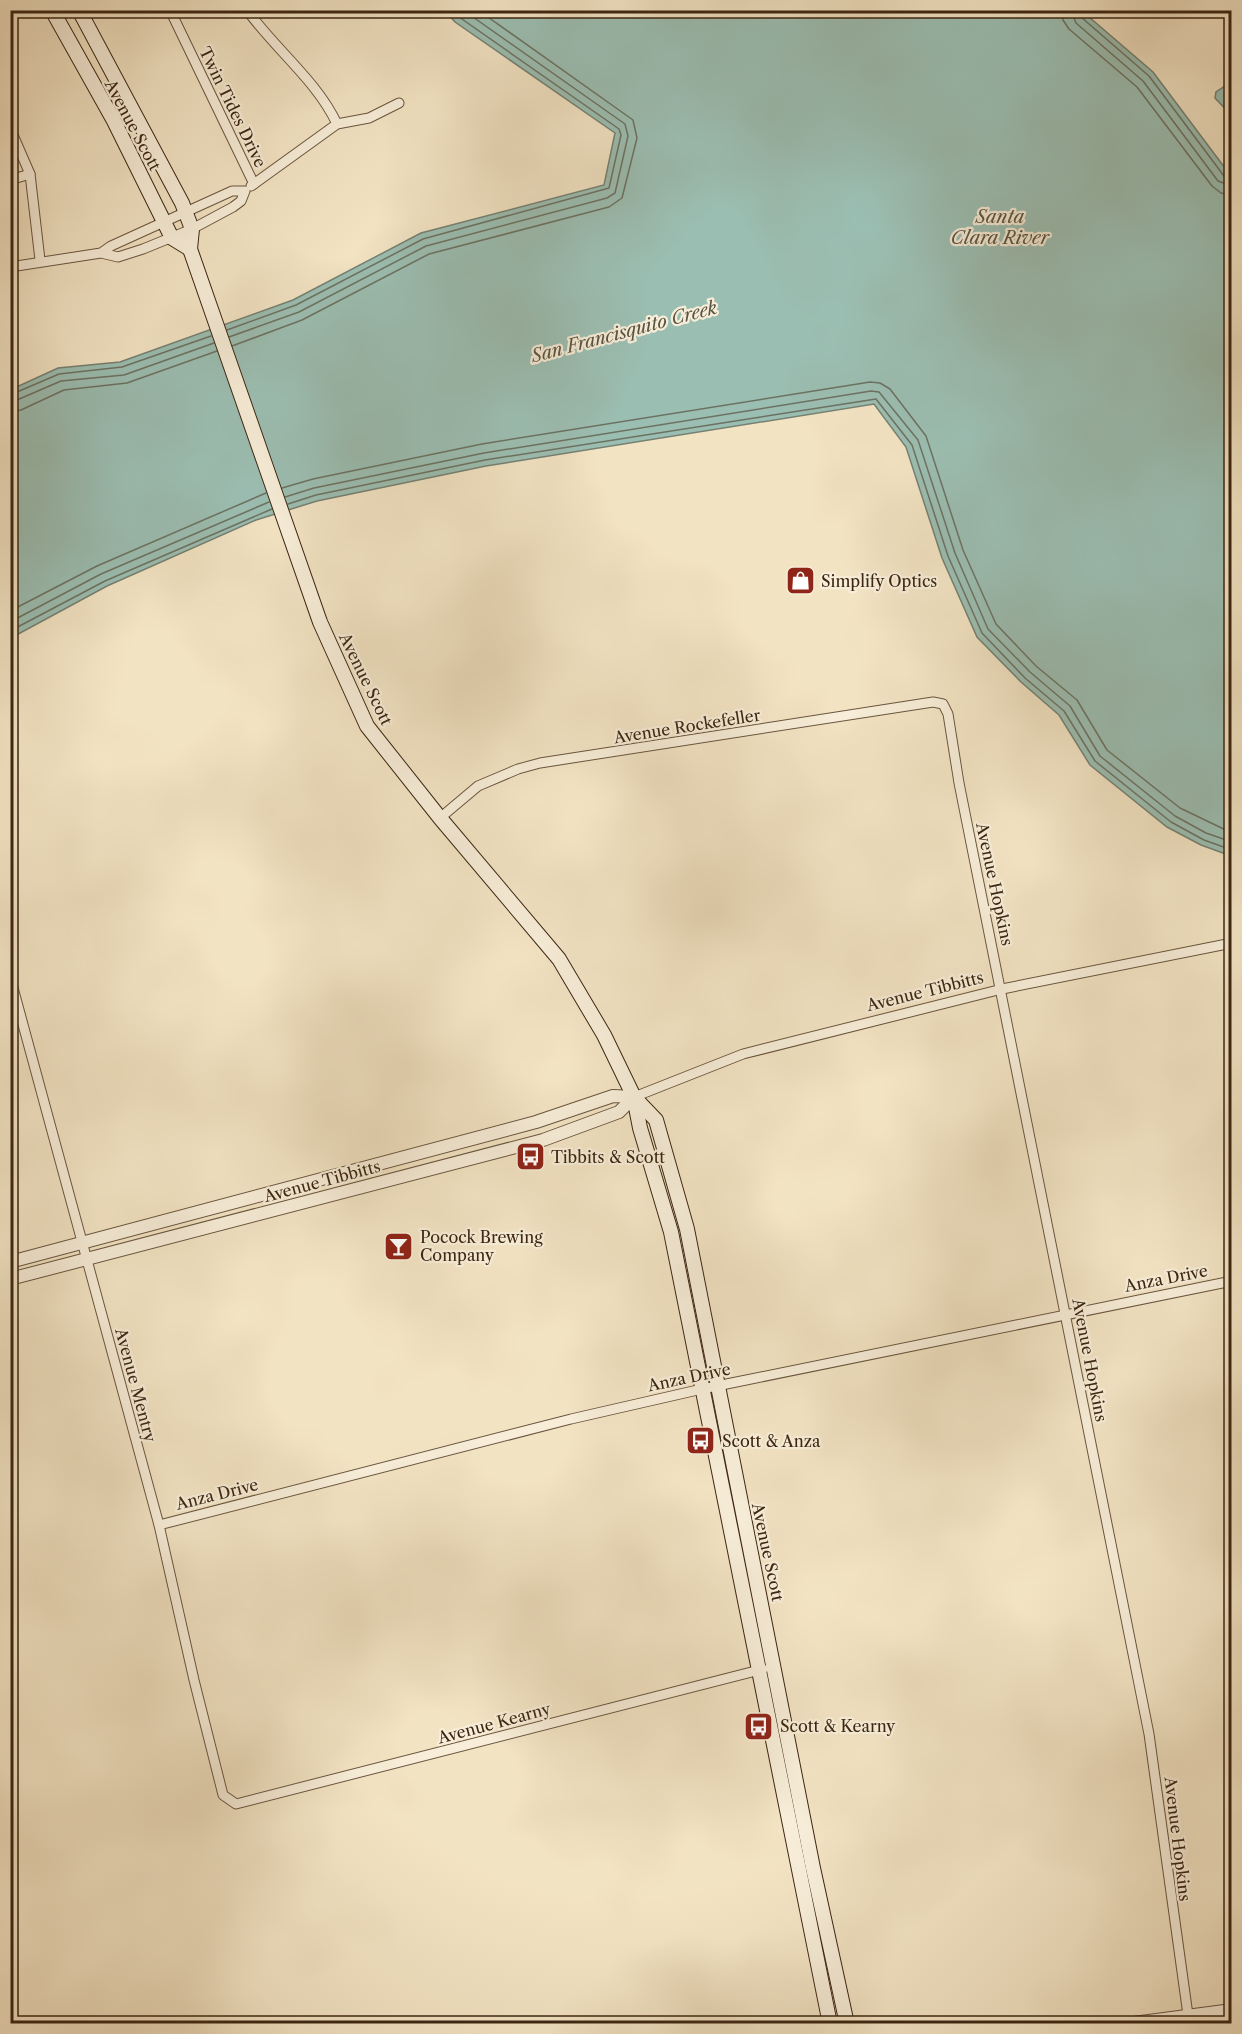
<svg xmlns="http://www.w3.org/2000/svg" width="1242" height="2034" font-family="'Libre Caslon Text',serif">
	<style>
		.water { fill: #9bbeb2; stroke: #758172; stroke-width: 1.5 }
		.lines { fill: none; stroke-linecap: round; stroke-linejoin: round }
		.shore { stroke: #6c7262; stroke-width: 1.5 }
		.minor-casing { stroke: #6a553e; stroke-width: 11 }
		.tertiary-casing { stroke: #6a553e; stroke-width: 14 }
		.secondary-casing { stroke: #3c2612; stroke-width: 16 }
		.minor { stroke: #f7edd8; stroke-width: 9 }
		.tertiary { stroke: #f7edd8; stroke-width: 12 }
		.secondary { stroke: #f7edd8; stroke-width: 14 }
		.labels { text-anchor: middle; stroke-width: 4.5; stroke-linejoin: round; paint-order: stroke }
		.street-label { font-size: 16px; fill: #3c2612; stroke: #f7edd8 }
		.poi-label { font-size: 16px; fill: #3c2612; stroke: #f7edd8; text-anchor: start }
		.water-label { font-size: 18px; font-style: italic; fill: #585442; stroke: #f7edd8 }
	</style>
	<rect width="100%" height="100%" fill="#f2e3c3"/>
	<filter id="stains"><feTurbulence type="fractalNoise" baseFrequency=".00333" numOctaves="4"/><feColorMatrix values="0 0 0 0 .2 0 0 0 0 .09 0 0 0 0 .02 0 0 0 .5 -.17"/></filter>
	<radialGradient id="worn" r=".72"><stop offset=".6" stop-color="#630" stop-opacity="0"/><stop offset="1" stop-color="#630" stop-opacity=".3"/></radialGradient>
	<g class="water">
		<polygon points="445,11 1082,11 1153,72 1231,176 1231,856 1201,845 1167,827 1090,765 1059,715 1021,682 977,637 942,558 906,447 874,404 486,466 317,501 256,520 107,586 11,638 10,390 58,368 120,362 293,300 421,233 604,185 615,133 455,22"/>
		<polygon points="1231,82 1232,82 1231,115 1215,98 1216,92"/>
	</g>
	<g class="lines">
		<g class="shore">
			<polyline points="1062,10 1063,20 1069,29 1137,87 1212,186 1221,193 1232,195"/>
			<polyline points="1071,10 1076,23 1143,81 1218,181 1232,186"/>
			<polyline points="1079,10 1081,17 1149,76 1224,176 1232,178"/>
			<polyline points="227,330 296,305 423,239 609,188 621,135 619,129 459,17 453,10"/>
			<polyline points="229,337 299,312 426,246 607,198 615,193 628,136 625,124 463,10"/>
			<polyline points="232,346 302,320 429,254 609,207 622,198 637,138 633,120 478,10"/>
			<polyline points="10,395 59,374 122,367 211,336"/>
			<polyline points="10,403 61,381 124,375 214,343"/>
			<polyline points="10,412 21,410 64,390 127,383 217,351"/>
			<polyline points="282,488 313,479 482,444 870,382 880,383 890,389 926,436 963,550 996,624 1036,666 1077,700 1107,750 1180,808 1232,833"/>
			<polyline points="285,497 314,488 484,453 871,391 879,392 918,440 955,553 988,629 1030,672 1070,706 1100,756 1175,816 1206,833 1232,842"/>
			<polyline points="288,504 316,495 485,460 876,399 912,445 948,556 982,633 1025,678 1064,711 1095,761 1171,822 1204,840 1232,850"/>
			<polyline points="10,611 97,566 266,493"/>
			<polyline points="10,622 101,574 269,502"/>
			<polyline points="10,631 105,581 272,509"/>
		</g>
		<defs>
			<g id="minor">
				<polyline points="170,10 254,184"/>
				<path d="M247 10C275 49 317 81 337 124"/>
				<polyline points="10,128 30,174 40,260"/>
				<polyline points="10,180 30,174"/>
				<polyline points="251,186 337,124 369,118 399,103"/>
				<polyline points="10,267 101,253 118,257 143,249 192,229 233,207 241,201 245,191 232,191 111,246 101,253"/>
				<polyline points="440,818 478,786 518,769 540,763 933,702 943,704 948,714 959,783 1149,1734 1188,2015"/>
				<polyline points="12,984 159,1525 194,1680 223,1795 236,1804 763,1669"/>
				<polyline points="634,1097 743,1054 1002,989 1232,943"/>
				<polyline points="159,1525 571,1419 702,1389 1232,1281"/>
			</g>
			<g id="tertiary">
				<polyline points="10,1262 536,1122 613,1096 634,1097"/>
				<polyline points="10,1279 543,1140 619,1112 634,1097"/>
				<polyline points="1126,2024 1232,2010"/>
			</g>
			<g id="secondary">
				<polyline points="52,10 113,119 172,238 190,249"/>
				<polyline points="79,10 182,203 192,229 190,249 320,622 367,726 440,818 559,959 604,1035 634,1097 640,1128 671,1232 830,2024"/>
				<polyline points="634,1097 656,1120 687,1229 813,1868 847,2024"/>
			</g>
		</defs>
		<use href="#minor" class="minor-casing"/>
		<use href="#tertiary" class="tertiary-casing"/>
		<use href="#secondary" class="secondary-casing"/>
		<use href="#minor" class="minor"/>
		<use href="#tertiary" class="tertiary"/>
		<use href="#secondary" class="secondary"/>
	</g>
	<defs>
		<symbol id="shop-square" viewBox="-11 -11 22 22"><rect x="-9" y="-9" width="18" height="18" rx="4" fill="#8f2418" stroke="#f7edd8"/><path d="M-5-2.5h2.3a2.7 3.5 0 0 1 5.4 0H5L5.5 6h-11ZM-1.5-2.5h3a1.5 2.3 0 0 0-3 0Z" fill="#fff"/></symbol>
		<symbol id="bus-square" viewBox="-11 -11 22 22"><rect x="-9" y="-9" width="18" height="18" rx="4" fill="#8f2418" stroke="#f7edd8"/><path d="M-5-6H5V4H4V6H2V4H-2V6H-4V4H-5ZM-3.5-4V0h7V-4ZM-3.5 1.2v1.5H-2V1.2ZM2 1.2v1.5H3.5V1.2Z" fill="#fff"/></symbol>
		<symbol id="bar-square" viewBox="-11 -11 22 22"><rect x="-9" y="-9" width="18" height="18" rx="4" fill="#8f2418" stroke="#f7edd8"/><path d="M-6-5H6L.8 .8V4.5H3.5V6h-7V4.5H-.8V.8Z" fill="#fff"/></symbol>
	</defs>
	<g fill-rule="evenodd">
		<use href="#shop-square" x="784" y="564" width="33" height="33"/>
		<use href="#bus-square" x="514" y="1140" width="33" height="33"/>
		<use href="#bar-square" x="382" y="1230" width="33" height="33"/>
		<use href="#bus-square" x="684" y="1424" width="33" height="33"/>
		<use href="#bus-square" x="742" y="1710" width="33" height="33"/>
	</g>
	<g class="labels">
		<g class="street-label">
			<text transform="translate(233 107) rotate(64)" y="6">Twin Tides Drive</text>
			<text transform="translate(133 125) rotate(62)" y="6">Avenue Scott</text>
			<text transform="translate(366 679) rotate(64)" y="6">Avenue Scott</text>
			<text transform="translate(687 726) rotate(-9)" y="6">Avenue Rockefeller</text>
			<text transform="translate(995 884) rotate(78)" y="6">Avenue Hopkins</text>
			<text transform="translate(925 991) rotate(-14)" y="6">Avenue Tibbitts</text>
			<text transform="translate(322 1181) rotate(-15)" y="6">Avenue Tibbitts</text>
			<text transform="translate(1166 1278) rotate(-11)" y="6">Anza Drive</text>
			<text transform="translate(1090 1360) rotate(79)" y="6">Avenue Hopkins</text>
			<text transform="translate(689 1377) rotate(-12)" y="6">Anza Drive</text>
			<text transform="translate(136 1385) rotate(75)" y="6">Avenue Mentry</text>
			<text transform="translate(217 1494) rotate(-14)" y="6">Anza Drive</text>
			<text transform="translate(768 1552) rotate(78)" y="6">Avenue Scott</text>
			<text transform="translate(494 1723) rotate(-15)" y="6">Avenue Kearny</text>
			<text transform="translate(1178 1839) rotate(83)" y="6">Avenue Hopkins</text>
		</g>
		<g class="poi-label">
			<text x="821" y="587">Simplify Optics</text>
			<text x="551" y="1163">Tibbits &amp; Scott</text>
			<text x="420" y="1243">Pocock Brewing<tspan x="420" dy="18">Company</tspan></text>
			<text x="722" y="1447">Scott &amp; Anza</text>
			<text x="780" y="1732">Scott &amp; Kearny</text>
		</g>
		<g class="water-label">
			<text x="1000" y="223">Santa<tspan x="1000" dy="21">Clara River</tspan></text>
			<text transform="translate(624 332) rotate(-15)" y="6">San Francisquito Creek</text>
		</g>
	</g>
	<rect width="1242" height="2034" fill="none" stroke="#f2e3c3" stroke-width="36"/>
	<rect x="12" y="12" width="1218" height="2010" fill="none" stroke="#3c2612" stroke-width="3"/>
	<rect x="18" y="18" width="1206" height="1998" fill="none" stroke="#3c2612" stroke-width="1.5"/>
	<rect width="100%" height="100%" filter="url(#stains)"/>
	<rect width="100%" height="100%" fill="url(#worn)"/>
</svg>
